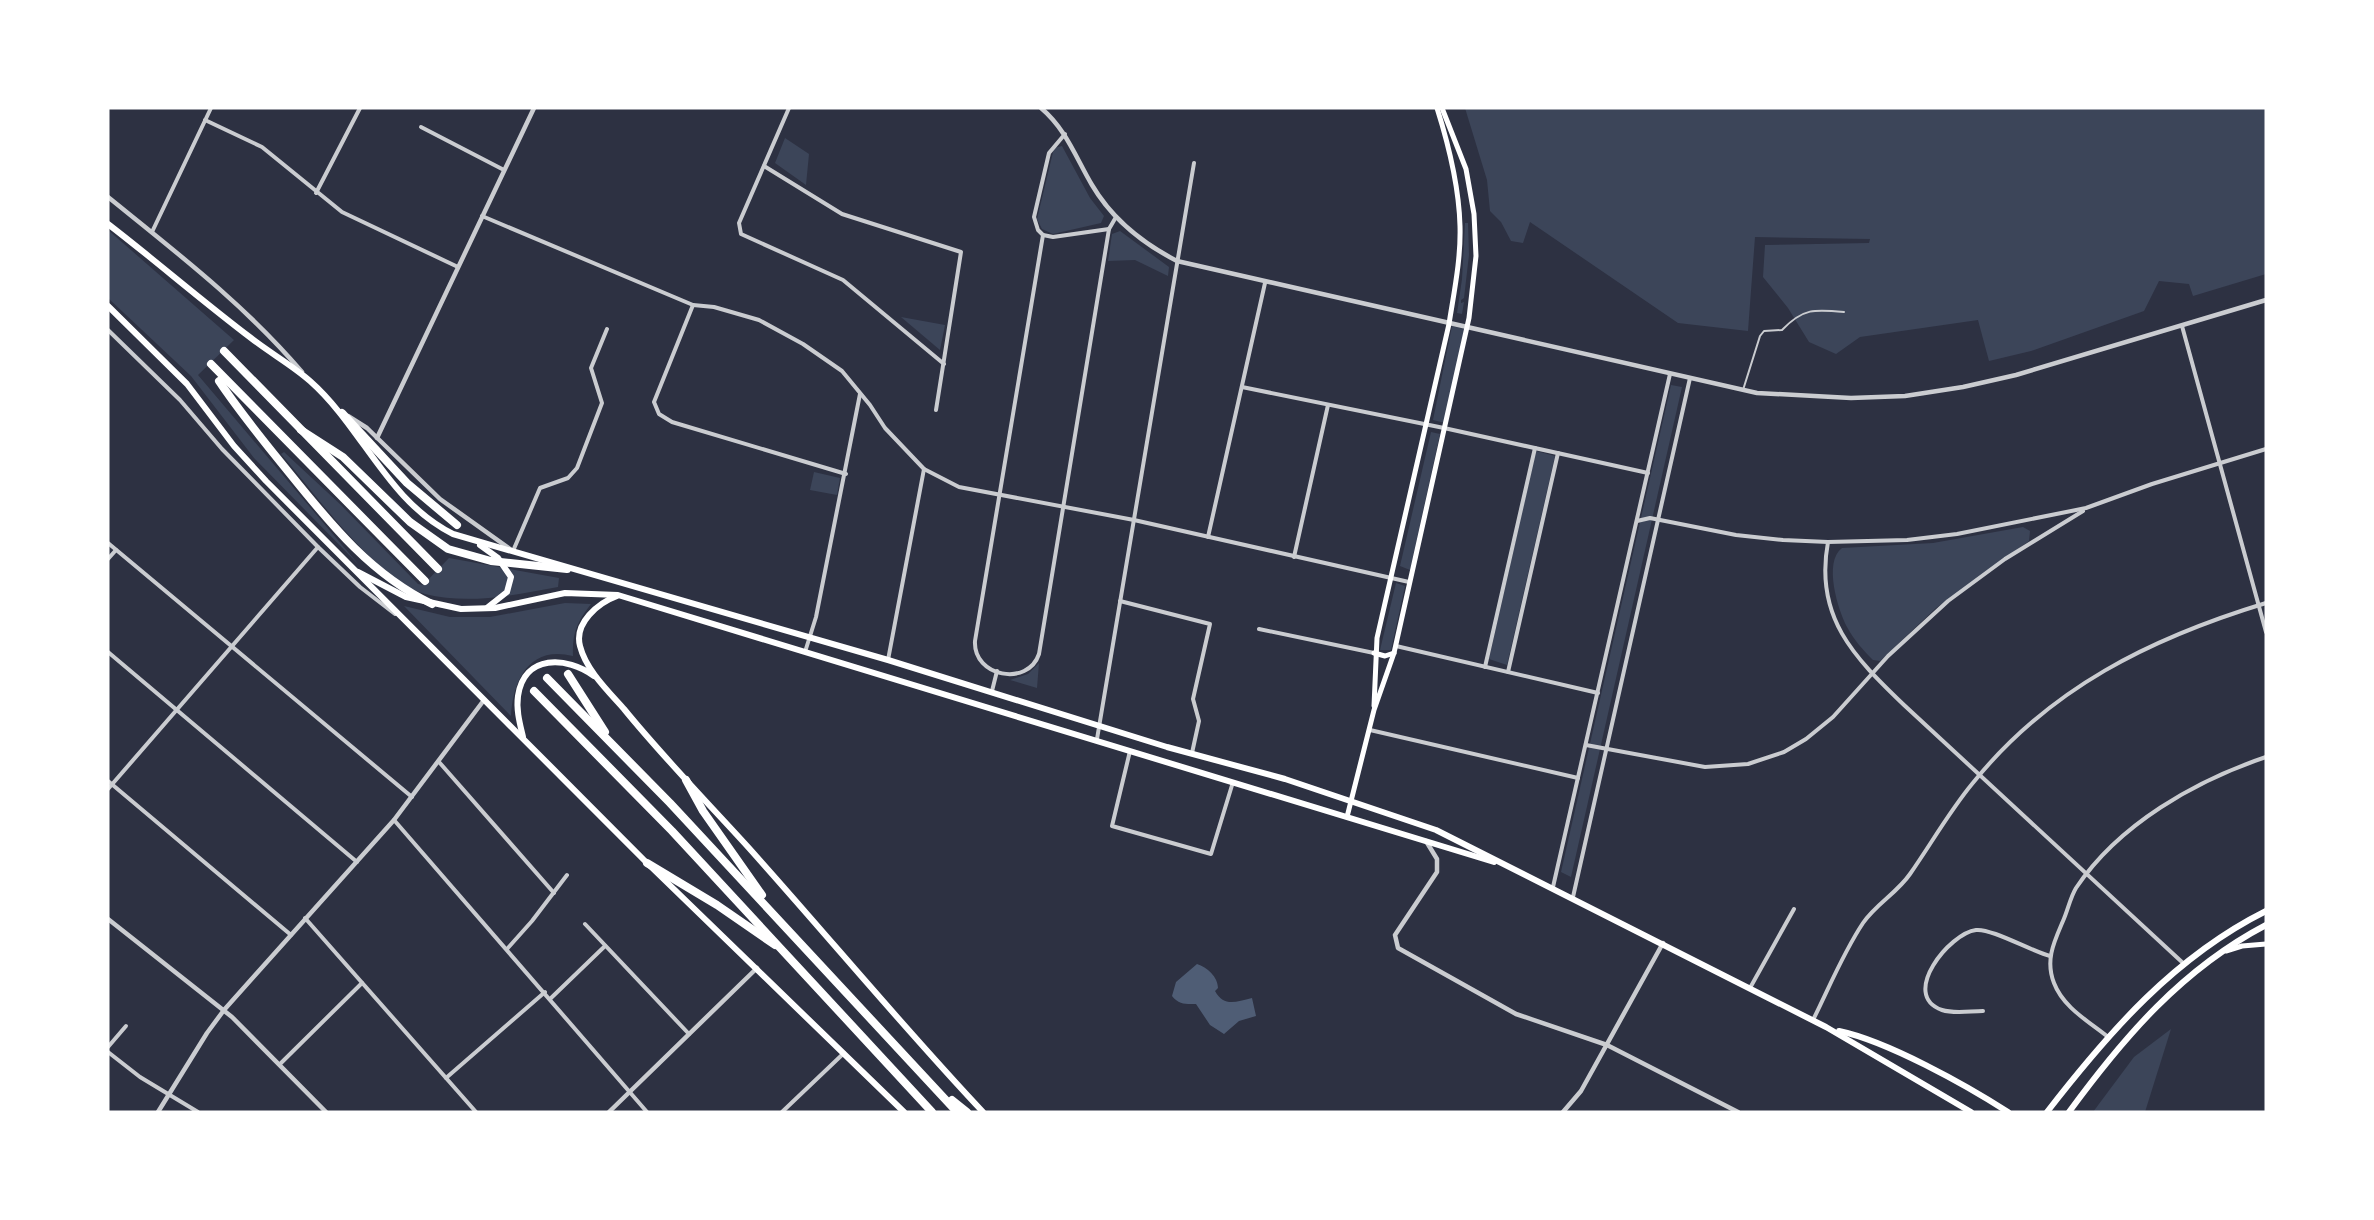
<svg xmlns="http://www.w3.org/2000/svg" width="2374" height="1220" font-family="Signika,sans-serif">
	<style>
		.green { fill: #3c4559 }
		.water { fill: #4f5d75 }
		.lines { fill: none; stroke-linecap: round; stroke-linejoin: round }
		.service { stroke: #caccd0; stroke-width: 2 }
		.minor { stroke: #caccd0; stroke-width: 4 }
		.tertiary { stroke: #caccd0; stroke-width: 4.5 }
		.secondary { stroke: #fff; stroke-width: 5 }
		.primary { stroke: #fff; stroke-width: 6 }
		.motorway { stroke: #fff; stroke-width: 8 }
	</style>
	<rect width="100%" height="100%" fill="#2d3142"/>
	<g class="green">
		<polygon points="1465,108 2266,108 2266,274 2193,296 2189,284 2159,281 2144,311 2031,351 1989,361 1978,320 1860,337 1836,354 1809,342 1788,308 1763,277 1765,245 1869,243 1870,239 1755,237 1748,331 1678,323 1530,222 1523,243 1511,241 1501,222 1490,211 1487,180"/>
		<polygon points="785,138 809,154 806,185 775,163"/>
		<polygon points="1062,146 1090,198 1104,216 1101,223 1053,234 1042,229 1037,219 1054,148"/>
		<polygon points="1465,223 1468,223 1469,255 1464,298 1461,300 1461,303 1464,302 1462,314 1457,313 1462,279"/>
		<polygon points="108,230 234,340 198,375 359,565 254,458 191,376 108,298"/>
		<polygon points="1120,231 1169,267 1168,276 1135,260 1108,261 1112,234"/>
		<polygon points="901,317 945,325 940,350"/>
		<polygon points="1452,326 1464,329 1445,423 1433,420"/>
		<polygon points="1671,385 1682,387 1571,877 1561,872"/>
		<polygon points="1431,432 1440,434 1410,570 1400,566"/>
		<polygon points="1536,451 1555,456 1507,665 1489,659"/>
		<path d="M284 452 341 505 418 584 423 585 449 558 559 578 558 587C515 595 469 605 425 594 377 581 314 492 281 454Z"/>
		<polygon points="814,472 840,478 837,495 810,490"/>
		<path d="M2023 527 2030 531 2029 541 1936 608 1880 661 1873 660C1863 650 1854 640 1847 627 1838 610 1823 562 1842 548L1933 543Z"/>
		<polygon points="1396,583 1405,586 1391,650 1380,650"/>
		<path d="M565 603 591 604C577 622 572 633 573 656 530 645 513 679 511 716L404 606 450 617H490Z"/>
		<polygon points="1039,663 1037,688 1010,680 1028,674"/>
		<polygon points="2171,1029 2145,1112 2093,1112 2134,1057"/>
	</g>
	<path class="water" d="M1197 964C1207 967 1218 977 1218 988L1215 991C1224 1007 1235 1002 1252 998L1256 1016 1239 1021 1224 1034 1210 1025 1196 1004C1186 1004 1179 1005 1172 996L1176 982Z"/>
	<g class="lines">
		<path class="service" d="M1743 390 1760 336 1764 331 1782 330C1803 308 1815 309 1844 312"/>
		<g class="minor">
			<polyline points="789,108 739,223 741,234 843,280 944,364"/>
			<polyline points="205,120 262,147 342,212 458,267"/>
			<polyline points="421,127 504,170"/>
			<polyline points="1065,134 1049,153 1034,217 1038,230 1043,235 1053,237 1109,229"/>
			<polyline points="764,166 842,214 961,252 936,410"/>
			<polyline points="316,193 360,108"/>
			<polyline points="482,216 693,305 714,307 759,320 803,344 842,371 870,405 885,428 924,469 959,487 1134,520 1409,582"/>
			<polyline points="152,232 211,108"/>
			<path d="M1043 235 975 641C973 677 1028 687 1039 654L1109 229 1116 217"/>
			<polyline points="693,305 654,402 659,414 672,422 846,474"/>
			<polyline points="2182,326 2266,632"/>
			<polyline points="108,330 180,400 222,449 318,547 360,587 395,614"/>
			<polyline points="1242,387 1444,428 1648,473"/>
			<polyline points="1637,521 1650,518 1736,535 1783,540 1828,542 1907,540 1957,534 2086,508 2152,484 2266,449"/>
			<polyline points="1208,537 1265,283"/>
			<path d="M1828 542C1814 617 1854 657 1904 705L2183 963"/>
			<polyline points="108,543 412,797"/>
			<polyline points="513,551 540,488 568,478 577,468 602,403 591,368 607,329"/>
			<polyline points="1294,557 1328,405"/>
			<polyline points="108,559 116,550"/>
			<polyline points="1120,601 1210,624 1193,699 1199,721 1192,753"/>
			<polyline points="1259,629 1374,653"/>
			<polyline points="1396,646 1598,693"/>
			<polyline points="108,652 357,862"/>
			<polyline points="805,652 816,617 860,394"/>
			<polyline points="888,660 924,469"/>
			<polyline points="1485,667 1535,448"/>
			<polyline points="1508,672 1558,453"/>
			<polyline points="992,691 997,671"/>
			<polyline points="1370,730 1578,778"/>
			<polyline points="1097,739 1194,163"/>
			<polyline points="1586,745 1705,767 1748,764 1784,752 1806,739 1833,717 1888,656 1948,601 2005,559 2083,511"/>
			<polyline points="1130,751 1112,826 1211,854 1233,782"/>
			<polyline points="439,762 554,893"/>
			<polyline points="108,781 291,935"/>
			<polyline points="108,789 318,547"/>
			<polyline points="394,820 647,1112"/>
			<polyline points="1553,887 1670,374"/>
			<polyline points="1573,897 1690,378"/>
			<polyline points="305,918 476,1112"/>
			<polyline points="585,924 689,1034"/>
			<polyline points="507,949 532,921 567,875"/>
			<polyline points="1750,988 1794,909"/>
			<polyline points="550,999 605,946"/>
			<path d="M1983 1011C1970 1011 1954 1014 1942 1010 1899 995 1950 933 1976 930 1991 928 2031 951 2050 956"/>
			<path d="M1813 1020C1829 988 1843 953 1863 923 1876 904 1897 893 1910 874 1931 844 1949 812 1972 784 2049 688 2151 638 2266 603"/>
			<path d="M2108 1037C2088 1021 2063 1007 2054 983 2045 960 2054 942 2063 921 2068 910 2070 898 2076 888 2119 824 2195 781 2266 757"/>
			<polyline points="108,1047 126,1026"/>
			<polyline points="108,1052 140,1077 198,1112"/>
			<polyline points="280,1064 362,983"/>
			<polyline points="446,1078 545,992"/>
			<polyline points="782,1112 844,1053"/>
		</g>
		<g class="tertiary">
			<path d="M1041 108C1066 129 1076 158 1092 185 1112 219 1142 243 1177 261L1757 393 1851 398 1905 396 1963 387 2016 375 2266 300"/>
			<path d="M108 197C176 252 245 305 302 372"/>
			<polyline points="348,416 367,428 440,499 510,549"/>
			<polyline points="377,438 534,108"/>
			<polyline points="1426,841 1437,859 1437,872 1395,935 1398,948 1516,1014 1607,1045 1738,1112"/>
			<polyline points="108,919 232,1017 326,1112"/>
			<polyline points="158,1112 207,1033 224,1010 394,820 484,700"/>
			<polyline points="609,1112 757,968"/>
			<polyline points="1563,1112 1581,1091 1663,943"/>
		</g>
		<g class="secondary">
			<polyline points="1374,653 1385,656 1394,653"/>
			<path d="M1374 706 1377 638 1449 324C1454 292 1461 259 1460 226 1459 186 1449 146 1437 108"/>
			<polyline points="1347,817 1374,710 1394,653 1469,318 1476,256 1474,214 1466,169 1442,108"/>
			<polyline points="2226,951 2242,946 2266,944"/>
		</g>
		<g class="primary">
			<path d="M108 224C156 261 202 301 251 338 270 353 292 365 310 381 363 428 387 501 453 534L888 660 1167 747 1285 779 1436 830 1826 1027 1971 1112"/>
			<polyline points="108,306 187,384 234,446 266,481 647,863 904,1112"/>
			<polyline points="480,545 498,558 511,577 507,592 488,607"/>
			<polyline points="358,572 406,597 461,609 495,608 565,593 618,595 1494,862"/>
			<path d="M617 596C598 603 574 623 580 646 586 670 608 691 624 709 663 757 706 801 748 847 827 935 902 1026 983 1112"/>
			<path d="M523 737C520 724 516 710 518 696 524 654 567 656 594 676"/>
			<path d="M1839 1031C1887 1041 1966 1085 2008 1112"/>
			<path d="M2047 1112C2109 1032 2174 957 2266 911"/>
			<path d="M2069 1112C2124 1037 2182 969 2266 925"/>
		</g>
		<g class="motorway">
			<polyline points="224,351 438,569"/>
			<polyline points="211,364 425,581"/>
			<path d="M219 381C241 414 266 444 291 475 332 526 372 575 432 604"/>
			<polyline points="342,413 407,483 457,525"/>
			<polyline points="301,430 343,457 410,522 448,549 491,561 567,569"/>
			<polyline points="568,674 605,732"/>
			<polyline points="547,678 670,803 957,1112"/>
			<polyline points="534,691 672,831 932,1112"/>
			<polyline points="686,780 703,811 762,895"/>
			<polyline points="647,863 717,905 775,945"/>
			<polyline points="952,1100 967,1112"/>
		</g>
	</g>
	<rect width="2374" height="1220" fill="none" stroke="#ffffff" stroke-width="219"/>
</svg>
